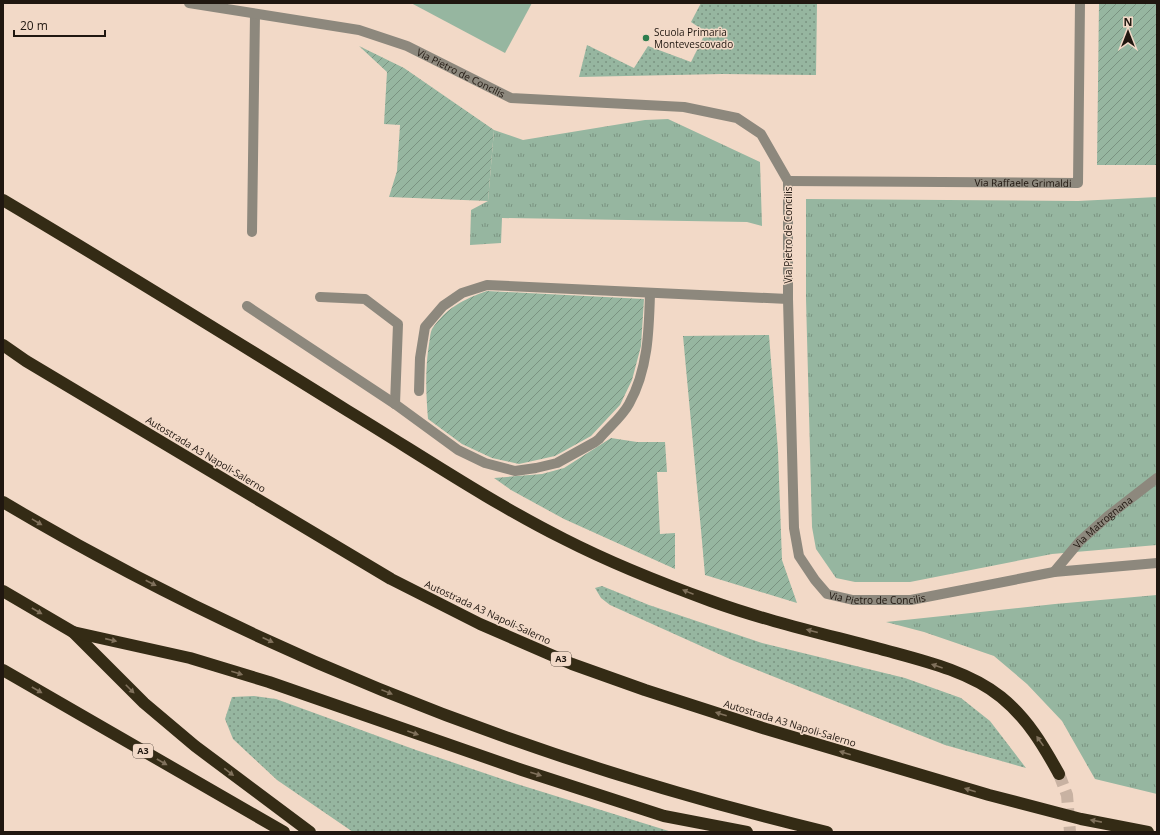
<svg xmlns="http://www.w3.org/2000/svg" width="1160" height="835" font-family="'Open Sans',sans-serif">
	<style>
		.grass { fill: url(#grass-dots) }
		.park { fill: url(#park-tufts) }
		.garden { fill: url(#garden-furrows) }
		.pitch { fill: #96b6a0 }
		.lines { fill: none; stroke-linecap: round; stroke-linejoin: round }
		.motorway-tunnel { stroke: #c8b2a2; stroke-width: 12; stroke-dasharray: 12 6; stroke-linecap: butt }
		.service { stroke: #8d887d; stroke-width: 10 }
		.minor { stroke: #8d887d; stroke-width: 10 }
		.motorway { stroke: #342b15; stroke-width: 12 }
		.oneway { fill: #80715c }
		.poi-dot { fill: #2d7d4e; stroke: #f2d9c7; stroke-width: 1.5 }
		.labels { text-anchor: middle; stroke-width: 3; stroke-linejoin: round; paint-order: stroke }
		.shield { fill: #f2d9c7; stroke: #5f5147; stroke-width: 1 }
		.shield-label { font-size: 9px; font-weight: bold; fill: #201710 }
		.poi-label { font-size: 10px; fill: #201710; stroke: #f2d9c7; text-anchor: start }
		.street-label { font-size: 10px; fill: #201710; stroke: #f2d9c7 }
	</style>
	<defs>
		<pattern id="grass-dots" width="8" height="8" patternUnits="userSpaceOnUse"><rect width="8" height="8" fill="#96b6a0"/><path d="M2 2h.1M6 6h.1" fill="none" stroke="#7a9381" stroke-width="1.8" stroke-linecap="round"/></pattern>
		<pattern id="park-tufts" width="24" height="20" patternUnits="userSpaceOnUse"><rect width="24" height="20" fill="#96b6a0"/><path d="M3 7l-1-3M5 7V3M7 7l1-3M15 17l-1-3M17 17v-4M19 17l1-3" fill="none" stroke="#7a9381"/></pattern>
		<pattern id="garden-furrows" width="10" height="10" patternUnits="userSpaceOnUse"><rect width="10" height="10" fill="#96b6a0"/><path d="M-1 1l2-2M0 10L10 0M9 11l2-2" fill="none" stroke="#7a9381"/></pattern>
	</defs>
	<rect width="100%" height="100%" fill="#f2d9c7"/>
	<g class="grass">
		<polygon points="701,3 817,3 816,75 722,74 579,77 587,45 634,68 648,46 691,62 706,32 691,22"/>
		<polygon points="602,586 649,605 762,643 905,678 961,698 990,721 1026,768 945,745 732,660 610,605 601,598 595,588"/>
		<polygon points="254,696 276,699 416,750 517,784 672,832 353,832 277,780 233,739 225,719 232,697"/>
	</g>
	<g class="park">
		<polygon points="668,119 760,162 762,226 747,222 502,218 501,243 470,245 471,210 488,201 494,130 523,140 645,120"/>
		<polygon points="1157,197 1157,545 1052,554 910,582 855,582 836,578 816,549 812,527 806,299 806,199 1078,201"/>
		<polygon points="1157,595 1157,794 1095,779 1062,721 1027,684 994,656 924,632 886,622 1055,604"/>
	</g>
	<g class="garden">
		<polygon points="1099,3 1157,3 1157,165 1097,165"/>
		<polygon points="359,46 404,68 494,130 488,201 389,197 397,171 400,125 384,124 387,72"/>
		<path d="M487 291 644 299 641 346 632 380 620 405 591 436 555 456 519 464 492 458 462 444 428 419C426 394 425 369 429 344 430 340 430 333 432 329 446 308 464 299 487 291Z"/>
		<polygon points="769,335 778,451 782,560 797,603 705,575 701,530 683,336"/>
		<polygon points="611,438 637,442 665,442 667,472 657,472 660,534 675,533 675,569 564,519 511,490 494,478 542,474 564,468"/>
	</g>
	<polygon class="pitch" points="411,3 532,3 505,53"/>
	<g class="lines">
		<polyline class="motorway-tunnel" points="1059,774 1067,795 1070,832"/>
		<g class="service">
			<polyline points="252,232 255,14"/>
			<polyline points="320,297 365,299 398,324 395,404"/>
			<path d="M247 306 395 404 458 450 485 463 515 471 536 468 557 463 595 442 599 439C608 428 622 417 629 404 648 370 649 331 650 293"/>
			<polyline points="419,391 420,358 425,327 443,306 462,293 487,285 788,299"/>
		</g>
		<g class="minor">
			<path id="s1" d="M189 3 359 30 407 46 511 98 684 107 737 118 761 134 788 181V299L794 528 799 556 815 580 827 594 853 600H911L1054 572 1157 563"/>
			<path id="s2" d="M788 181 1078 183 1080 3"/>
			<path id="s3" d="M1054 572 1080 541 1108 516 1157 478"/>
		</g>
		<g class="motorway">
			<path d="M3 200C119 269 234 340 348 411 419 454 490 502 564 539 611 563 661 583 711 601 769 622 829 635 888 651 925 661 970 672 1001 697 1027 718 1043 745 1059 774"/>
			<polyline points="3,345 26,361 391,579 480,624 572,664 645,690 766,729 989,795 1081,819 1148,832"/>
			<path d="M3 502C259 654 538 763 827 832"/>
			<polyline points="3,591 73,632 144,703 195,746 310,832"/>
			<polyline points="73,632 190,658 269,682 522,770 664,816 747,832"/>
			<polyline points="3,670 284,832"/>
		</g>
	</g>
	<defs><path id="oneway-solid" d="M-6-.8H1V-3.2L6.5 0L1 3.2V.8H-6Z"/></defs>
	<g class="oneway">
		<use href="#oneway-solid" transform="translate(37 522) rotate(31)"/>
		<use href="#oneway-solid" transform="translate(151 583) rotate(27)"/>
		<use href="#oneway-solid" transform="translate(688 592) rotate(-158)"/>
		<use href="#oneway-solid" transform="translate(37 611) rotate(30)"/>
		<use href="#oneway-solid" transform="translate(812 631) rotate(-165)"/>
		<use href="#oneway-solid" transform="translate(111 640) rotate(13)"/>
		<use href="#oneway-solid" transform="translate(268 640) rotate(25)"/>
		<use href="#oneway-solid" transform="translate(937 666) rotate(-161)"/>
		<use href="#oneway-solid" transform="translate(237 673) rotate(17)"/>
		<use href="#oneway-solid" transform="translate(130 689) rotate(45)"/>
		<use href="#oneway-solid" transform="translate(37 690) rotate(30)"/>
		<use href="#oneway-solid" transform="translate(387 692) rotate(22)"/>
		<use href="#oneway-solid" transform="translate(721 714) rotate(-162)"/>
		<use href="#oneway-solid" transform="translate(413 733) rotate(19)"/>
		<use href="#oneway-solid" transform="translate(1040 741) rotate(-125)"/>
		<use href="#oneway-solid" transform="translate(845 753) rotate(-163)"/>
		<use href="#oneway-solid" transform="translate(162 762) rotate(30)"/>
		<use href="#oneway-solid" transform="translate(229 772) rotate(37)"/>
		<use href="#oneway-solid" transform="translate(536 774) rotate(18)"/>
		<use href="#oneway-solid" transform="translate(970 790) rotate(-163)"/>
		<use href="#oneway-solid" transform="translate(1096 821) rotate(-169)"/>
	</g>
	<circle class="poi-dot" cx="646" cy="38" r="4"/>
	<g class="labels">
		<g class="shield">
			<rect x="551" y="652" width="20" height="14" rx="3"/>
			<rect x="133" y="744" width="20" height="14" rx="3"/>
		</g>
		<g class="shield-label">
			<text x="561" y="662">A3</text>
			<text x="143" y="754">A3</text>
		</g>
		<g class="poi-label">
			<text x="654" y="36">Scuola Primaria<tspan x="654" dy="12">Montevescovado</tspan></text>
		</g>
		<g class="street-label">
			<text dy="4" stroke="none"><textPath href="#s1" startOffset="283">Via Pietro de Concilis</textPath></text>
			<text dy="4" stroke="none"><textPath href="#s2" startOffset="235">Via Raffaele Grimaldi</textPath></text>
			<text transform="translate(788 235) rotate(-90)" y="4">Via Pietro de Concilis</text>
			<text transform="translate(206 454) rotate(31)" y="4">Autostrada A3 Napoli-Salerno</text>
			<text dy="4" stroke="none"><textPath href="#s3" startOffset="70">Via Matrognana</textPath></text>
			<text dy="4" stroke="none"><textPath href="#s1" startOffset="1123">Via Pietro de Concilis</textPath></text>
			<text transform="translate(488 612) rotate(25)" y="4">Autostrada A3 Napoli-Salerno</text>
			<text transform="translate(790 723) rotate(17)" y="4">Autostrada A3 Napoli-Salerno</text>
		</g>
	</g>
	<rect width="1160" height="835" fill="none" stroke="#201710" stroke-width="8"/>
	<g transform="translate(1128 32)" stroke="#f2d9c7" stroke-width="3" paint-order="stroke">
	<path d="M0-3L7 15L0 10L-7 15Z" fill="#201710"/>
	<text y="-6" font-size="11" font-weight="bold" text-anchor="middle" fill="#201710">N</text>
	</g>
	<path d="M14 30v6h91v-6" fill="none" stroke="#201710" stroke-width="2"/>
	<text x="20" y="30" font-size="12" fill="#201710" stroke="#f2d9c7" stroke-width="3" paint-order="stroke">20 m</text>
</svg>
